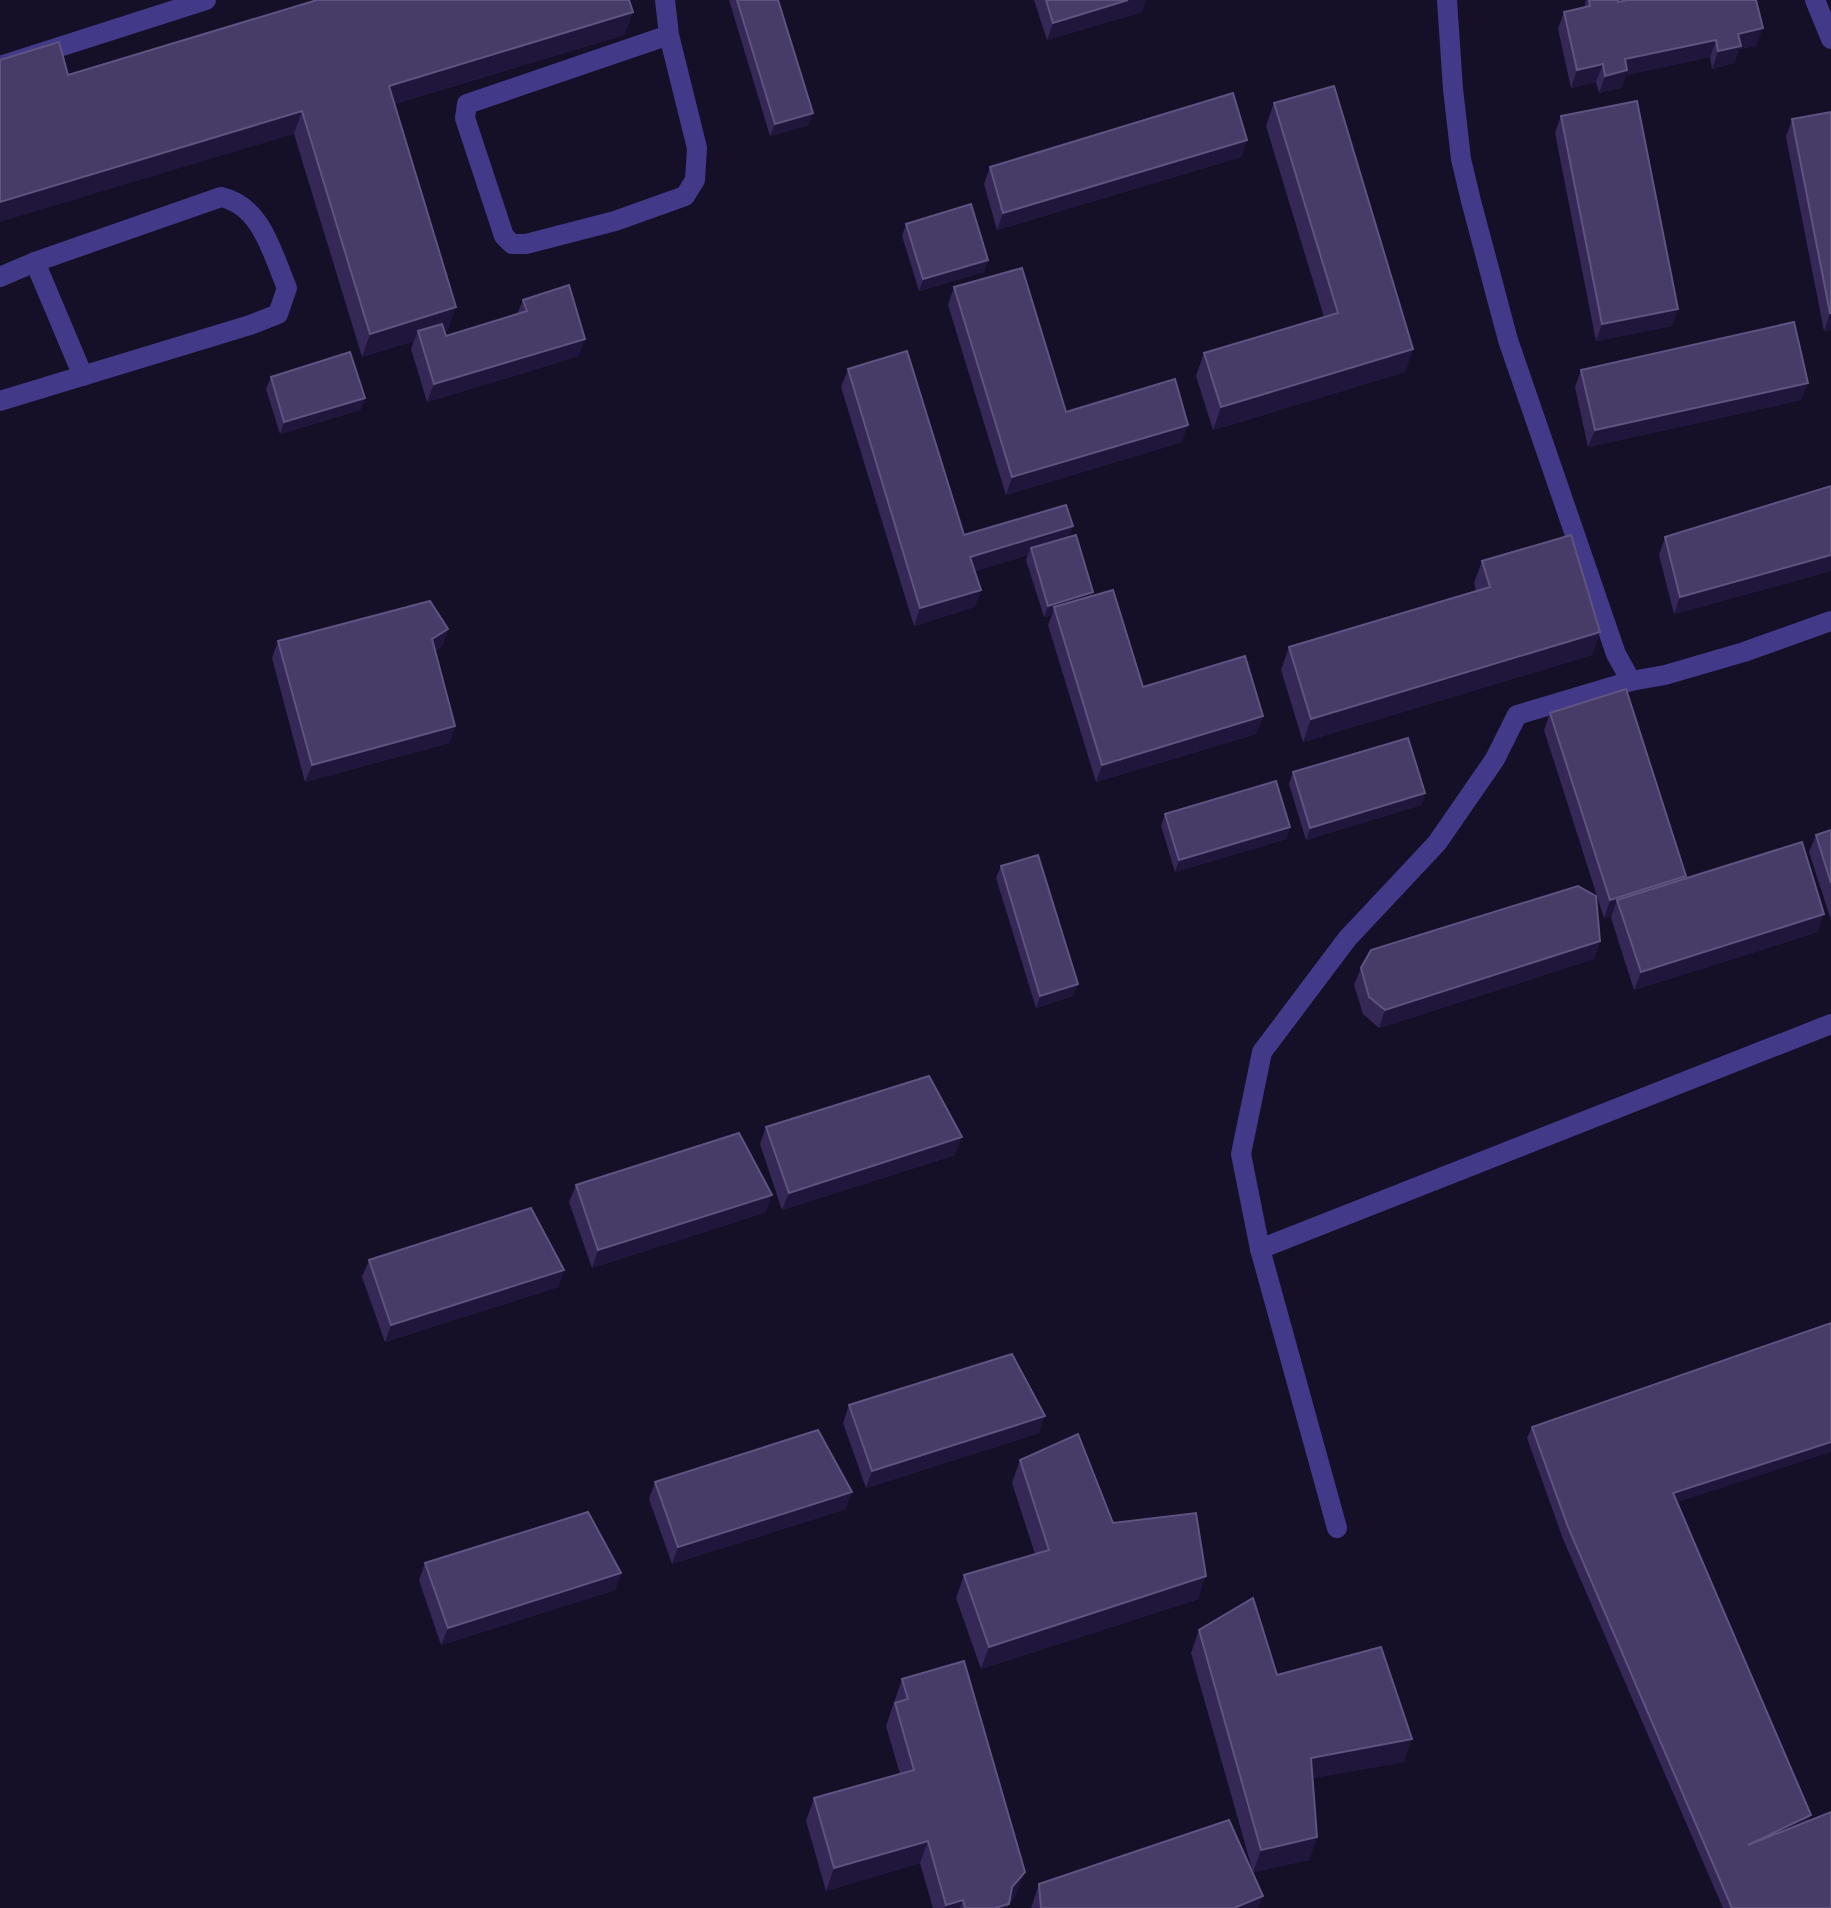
<svg xmlns="http://www.w3.org/2000/svg" width="1831" height="1908" font-family="'Open Sans',sans-serif">
	<style>
		.lines { fill: none; stroke-linecap: round; stroke-linejoin: round }
		.minor { stroke: #423a88; stroke-width: 20 }
		.wall { fill: #352856 }
		.shaded-wall { fill: #20163c }
		.building { fill: #473b68; stroke: #5f5380; stroke-width: 2 }
	</style>
	<rect width="100%" height="100%" fill="#150f28"/>
	<g class="lines">
		<g class="minor">
			<polyline points="665,0 669,35 697,148 695,180 685,196 615,221 526,244 512,244 504,236 465,118 467,104 669,35"/>
			<polyline points="1447,0 1453,89 1461,159 1471,201 1508,340 1616,654 1631,681"/>
			<polyline points="1815,0 1831,39"/>
			<polyline points="0,66 206,0"/>
			<polyline points="35,262 83,376"/>
			<path d="M0 277 35 262 221 197C262 206 272 253 287 288L278 314 250 325 0 401"/>
			<polyline points="1260,1249 1831,1024"/>
			<polyline points="1337,1528 1260,1249 1241,1154 1262,1052 1347,939 1437,843 1495,759 1517,715 1631,681 1665,675 1744,652 1831,621"/>
		</g>
	</g>
	<g class="wall">
		<polygon points="729,0 778,0 809,125 770,136"/>
		<polygon points="1034,0 1146,0 1142,12 1047,40"/>
		<polygon points="1586,0 1618,0 1618,2 1756,46 1739,49 1734,63 1712,69 1710,57 1626,75 1621,88 1599,93 1596,82 1571,88 1558,29 1564,12 1584,8"/>
		<polygon points="633,12 624,35 394,104 448,330 444,331 446,336 517,314 523,300 579,356 427,402 411,349 414,341 362,357 294,134 68,75"/>
		<polygon points="1274,103 1413,349 1405,372 1213,430 1196,376 1204,353 1324,317 1266,126"/>
		<polygon points="1831,112 1831,330 1824,331 1786,137 1792,119"/>
		<polygon points="1561,116 1672,326 1596,341 1555,133"/>
		<polygon points="1247,140 1241,157 997,230 984,184 990,167"/>
		<polygon points="906,224 988,260 984,272 919,291 902,236"/>
		<polygon points="954,287 1066,412 1182,442 1006,495 948,305"/>
		<polygon points="848,369 964,535 1069,537 1093,592 1092,596 1143,687 1263,716 1256,734 1096,782 1048,625 1052,615 1044,617 1026,560 1028,555 975,571 981,590 974,607 914,626 841,387"/>
		<polygon points="1581,370 1801,400 1588,447 1575,387"/>
		<polygon points="271,377 365,398 360,410 280,434 266,389"/>
		<polygon points="1831,486 1831,571 1674,614 1659,555 1665,537"/>
		<polygon points="1482,561 1600,632 1592,655 1303,742 1281,670 1289,647 1476,591 1474,583"/>
		<polygon points="448,629 442,646 435,651 455,726 449,743 305,782 272,658 278,641"/>
		<polygon points="1550,713 1685,879 1818,932 1634,990 1611,918 1612,915 1604,918 1544,730"/>
		<polygon points="1293,772 1425,793 1421,805 1306,840 1289,784"/>
		<polygon points="1165,814 1290,827 1286,839 1175,872 1161,826"/>
		<polygon points="1831,830 1831,920 1809,852 1816,835"/>
		<polygon points="1001,866 1078,984 1073,996 1036,1008 996,878"/>
		<polygon points="1600,941 1594,959 1379,1028 1363,1014 1354,985 1361,968"/>
		<polygon points="766,1127 955,1155 782,1210 760,1144"/>
		<polygon points="576,1185 766,1212 592,1268 569,1202"/>
		<polygon points="369,1260 564,1270 558,1287 385,1342 362,1277"/>
		<polygon points="849,1405 1039,1433 866,1488 843,1423"/>
		<polygon points="1532,1427 1677,1502 1809,1820 1831,1908 1723,1908 1563,1539 1527,1438"/>
		<polygon points="1020,1460 1113,1523 1198,1599 981,1669 956,1598 964,1575 1035,1554 1012,1483"/>
		<polygon points="655,1482 846,1509 672,1564 649,1499"/>
		<polygon points="425,1563 621,1573 615,1590 441,1645 419,1580"/>
		<polygon points="1199,1630 1277,1675 1404,1762 1312,1778 1317,1837 1309,1860 1253,1872 1191,1653"/>
		<polygon points="902,1679 1016,1895 1009,1904 1007,1908 933,1908 920,1863 826,1891 806,1821 814,1798 900,1774 886,1726"/>
		<polygon points="1039,1884 1258,1908 1031,1908"/>
	</g>
	<g class="shaded-wall">
		<polygon points="1128,0 1146,0 1142,12 1047,40 1053,23"/>
		<polygon points="633,12 624,35 380,108 389,86"/>
		<polygon points="1763,28 1756,46 1739,49 1734,63 1712,69 1718,51 1738,34"/>
		<polygon points="1716,40 1710,57 1626,75 1621,88 1599,93 1605,76 1625,59"/>
		<polygon points="1603,64 1596,82 1571,88 1577,70"/>
		<polygon points="302,111 294,134 0,222 0,202"/>
		<polygon points="813,113 809,125 770,136 775,124"/>
		<polygon points="1247,140 1241,157 997,230 1003,213"/>
		<polygon points="988,260 984,272 919,291 923,279"/>
		<polygon points="456,307 448,330 420,339 418,331 414,341 362,357 370,334"/>
		<polygon points="1678,309 1672,326 1596,341 1602,324"/>
		<polygon points="1831,313 1831,330 1824,331 1830,313"/>
		<polygon points="585,339 579,356 427,402 434,384"/>
		<polygon points="1413,349 1405,372 1213,430 1221,407"/>
		<polygon points="1808,383 1801,400 1588,447 1595,430"/>
		<polygon points="365,398 360,410 280,434 284,422"/>
		<polygon points="1188,425 1182,442 1006,495 1012,477"/>
		<polygon points="1073,526 1067,543 1031,548 1028,555 964,575 970,557"/>
		<polygon points="1831,555 1831,571 1674,614 1680,597"/>
		<polygon points="981,590 974,607 914,626 920,608"/>
		<polygon points="1093,592 1089,604 1054,607 1052,615 1044,617 1048,606"/>
		<polygon points="448,629 442,646 425,657 432,639"/>
		<polygon points="1600,632 1592,655 1303,742 1311,719"/>
		<polygon points="1263,716 1256,734 1096,782 1102,765"/>
		<polygon points="455,726 449,743 305,782 312,765"/>
		<polygon points="1425,793 1421,805 1306,840 1310,828"/>
		<polygon points="1290,827 1286,839 1175,872 1179,860"/>
		<polygon points="1686,876 1679,894 1617,900 1612,915 1604,918 1610,900"/>
		<polygon points="1824,914 1818,932 1634,990 1641,972"/>
		<polygon points="1600,941 1594,959 1379,1028 1385,1010"/>
		<polygon points="1078,984 1073,996 1036,1008 1040,996"/>
		<polygon points="962,1137 955,1155 782,1210 789,1193"/>
		<polygon points="772,1195 766,1212 592,1268 598,1250"/>
		<polygon points="564,1270 558,1287 385,1342 391,1325"/>
		<polygon points="1045,1416 1039,1433 866,1488 872,1471"/>
		<polygon points="1831,1442 1831,1452 1669,1505 1673,1493"/>
		<polygon points="852,1492 846,1509 672,1564 678,1547"/>
		<polygon points="621,1573 615,1590 441,1645 448,1628"/>
		<polygon points="1206,1576 1198,1599 981,1669 989,1647"/>
		<polygon points="1412,1739 1404,1762 1303,1780 1311,1758"/>
		<polygon points="1811,1815 1807,1827 1748,1845"/>
		<polygon points="1317,1837 1309,1860 1253,1872 1261,1850"/>
		<polygon points="928,1841 920,1863 826,1891 834,1868"/>
		<polygon points="1025,1872 1016,1895 1008,1904 1007,1908 995,1908"/>
		<polygon points="1263,1896 1258,1908 1234,1908"/>
		<polygon points="963,1900 960,1908 945,1908 946,1905"/>
	</g>
	<g class="building">
		<polygon points="317,0 629,0 633,12 389,86 456,307 370,334 302,111 0,202 0,60 59,42 68,75"/>
		<polygon points="737,0 778,0 813,113 775,124"/>
		<polygon points="1046,0 1128,0 1053,23"/>
		<polygon points="1589,0 1618,0 1618,2 1628,0 1756,0 1763,28 1738,34 1741,46 1718,51 1716,40 1625,59 1627,70 1605,76 1603,64 1577,70 1564,12 1590,6"/>
		<polygon points="1334,86 1413,349 1221,407 1204,353 1338,313 1274,103"/>
		<polygon points="1233,93 1247,140 1003,213 990,167"/>
		<polygon points="1637,101 1678,309 1602,324 1561,116"/>
		<polygon points="1831,112 1831,313 1830,313 1792,119"/>
		<polygon points="971,204 988,260 923,279 906,224"/>
		<polygon points="1022,268 1066,412 1175,379 1188,425 1012,477 954,287"/>
		<polygon points="569,285 585,339 434,384 418,331 442,324 446,336 527,311 523,300"/>
		<polygon points="1794,322 1808,383 1595,430 1581,370"/>
		<polygon points="907,351 964,535 1066,505 1073,526 970,557 981,590 920,608 848,369"/>
		<polygon points="350,352 365,398 284,422 271,377"/>
		<polygon points="1831,486 1831,555 1680,597 1665,537"/>
		<polygon points="1076,535 1093,592 1048,606 1031,548"/>
		<polygon points="1571,535 1600,632 1311,719 1289,647 1490,587 1482,561"/>
		<polygon points="1113,590 1143,687 1245,656 1263,716 1102,765 1054,607"/>
		<polygon points="430,601 448,629 432,639 455,726 312,765 278,641"/>
		<polygon points="1626,689 1686,876 1610,900 1550,713"/>
		<polygon points="1408,738 1425,793 1310,828 1293,772"/>
		<polygon points="1276,781 1290,827 1179,860 1165,814"/>
		<polygon points="1831,830 1831,883 1816,835"/>
		<polygon points="1802,842 1824,914 1641,972 1617,900"/>
		<polygon points="1038,855 1078,984 1040,996 1001,866"/>
		<polygon points="1578,886 1596,896 1600,941 1385,1010 1369,997 1361,968 1371,950"/>
		<polygon points="929,1076 962,1137 789,1193 766,1127"/>
		<polygon points="739,1133 772,1195 598,1250 576,1185"/>
		<polygon points="531,1208 564,1270 391,1325 369,1260"/>
		<polygon points="1831,1323 1831,1442 1673,1493 1811,1815 1748,1845 1831,1812 1831,1908 1732,1908 1568,1527 1532,1427"/>
		<polygon points="1012,1354 1045,1416 872,1471 849,1405"/>
		<polygon points="818,1430 852,1492 678,1547 655,1482"/>
		<polygon points="1078,1434 1113,1523 1196,1513 1206,1576 989,1647 964,1575 1049,1550 1020,1460"/>
		<polygon points="588,1512 621,1573 448,1628 425,1563"/>
		<polygon points="1253,1598 1277,1675 1381,1647 1412,1739 1311,1758 1317,1837 1261,1850 1199,1630"/>
		<polygon points="964,1661 1025,1872 1012,1887 1009,1904 995,1908 965,1908 963,1900 946,1905 928,1841 834,1868 814,1798 914,1770 895,1703 908,1699 902,1679"/>
		<polygon points="1229,1820 1263,1896 1234,1908 1041,1908 1039,1884"/>
	</g>
</svg>
